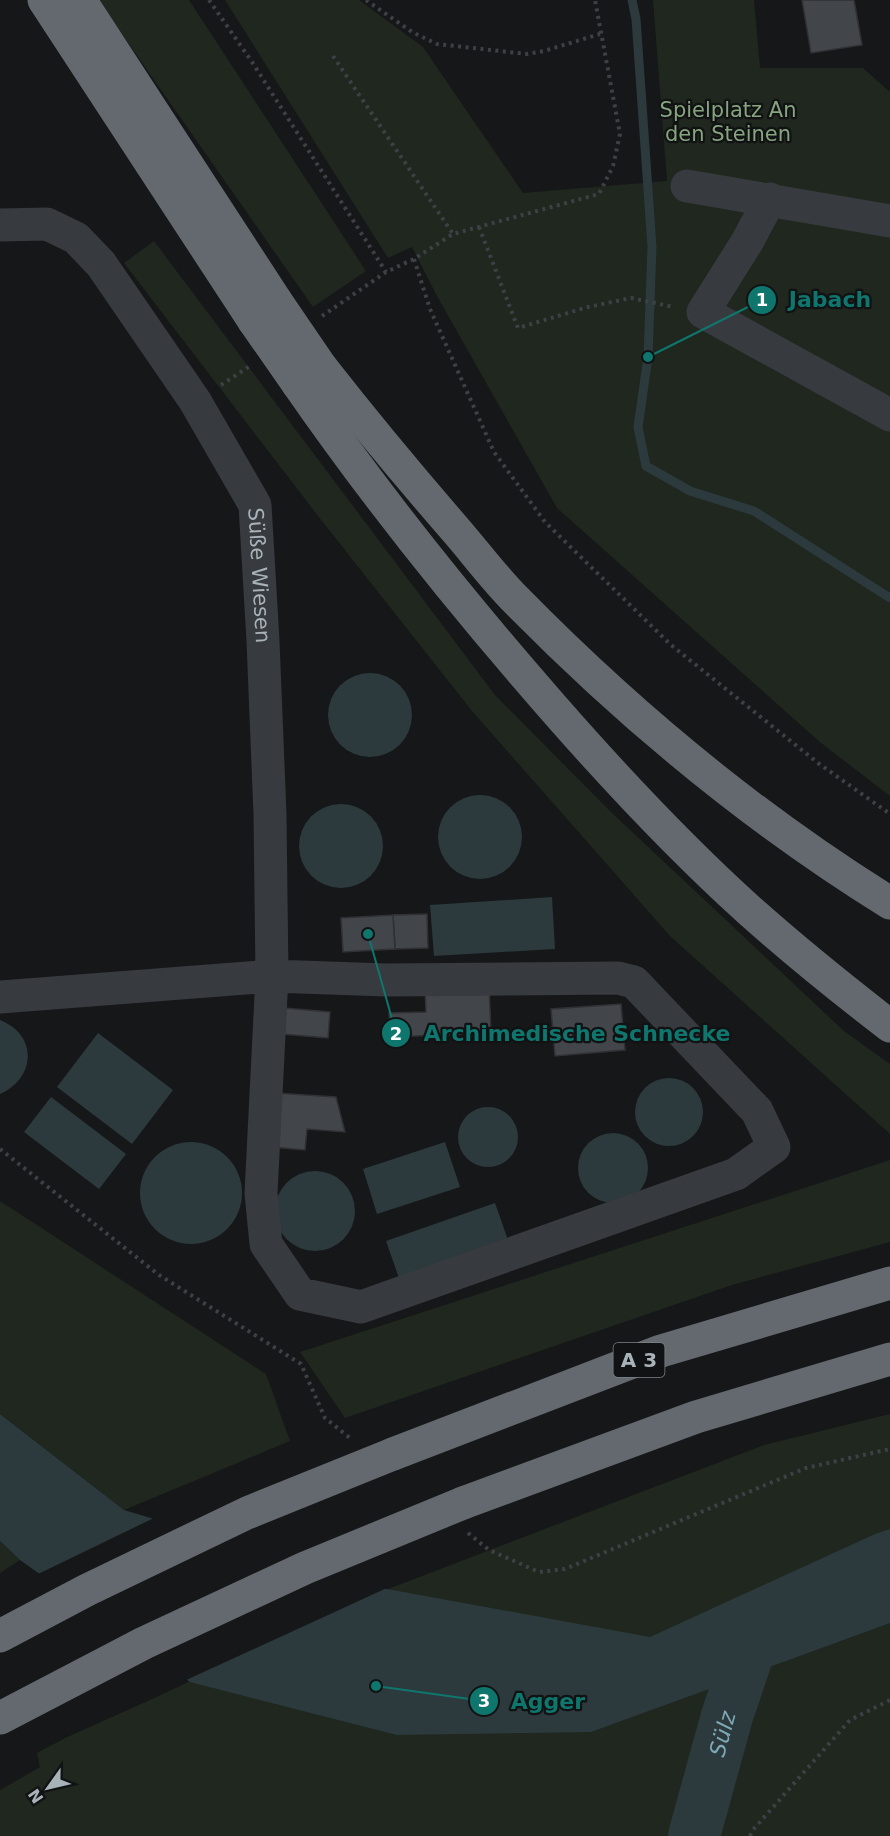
<svg xmlns="http://www.w3.org/2000/svg" width="890" height="1836" font-family="'DejaVu Sans',sans-serif">
	<style>
		.green { fill: #1f271e }
		.water { fill: #2c3a3d }
		.pier { fill: #161718 }
		.lines { fill: none; stroke-linecap: round; stroke-linejoin: round }
		.stream { stroke: #2c3a3d; stroke-width: 9 }
		.river { stroke: #2c3a3d; stroke-width: 52 }
		.building { fill: #424549; stroke: #303135; stroke-width: 1.5 }
		.path { stroke: #3d4145; stroke-width: 4; stroke-dasharray: 3 4.5; stroke-linecap: butt }
		.minor { stroke: #373a3e; stroke-width: 33 }
		.highway { stroke: #63696f; stroke-width: 33 }
		.highway-bridge { stroke: #63696f; stroke-width: 33 }
		.labels { text-anchor: middle; stroke-width: 4.5; stroke-linejoin: round; paint-order: stroke }
		.shield { fill: #111213; stroke: #7b8287; stroke-width: 1.5 }
		.shield-label { font-size: 20px; font-weight: bold; fill: #a8b2b9 }
		.park-label { font-size: 21px; fill: #86a47e; stroke: #111213 }
		.street-label { font-size: 21px; fill: #a8b2b9; stroke: #111213 }
		.water-label { font-size: 22px; font-style: italic; fill: #7eaab5; stroke: #111213 }
		.leader { fill: none; stroke: #0f766e; stroke-width: 2 }
		.callout-dot { fill: #0f766e; stroke: #111213; stroke-width: 2 }
		.mark-label { font-size: 18px; text-anchor: middle; font-weight: bold; fill: #fff }
		.callout-label { font-size: 22px; text-anchor: middle; font-weight: bold; fill: #0f766e; stroke: #111213; stroke-width: 4.5; stroke-linejoin: round; paint-order: stroke }
	</style>
	<rect width="100%" height="100%" fill="#161718"/>
	<g class="green">
		<polygon points="98,0 189,0 366,271 313,307"/>
		<polygon points="225,0 359,0 423,47 523,193 667,181 653,0 754,0 760,68 863,68 890,92 890,796 821,743 557,508 438,298 412,247 388,258"/>
		<polygon points="154,241 495,695 611,812 844,1031 890,1064 890,1134 670,936 472,711 318,516 124,263"/>
		<polygon points="890,1160 890,1242 732,1285 345,1418 300,1352"/>
		<polygon points="0,1201 266,1374 290,1441 124,1510 0,1414"/>
		<polygon points="890,1414 890,1836 0,1836 0,1790 40,1767 37,1753 65,1738 161,1695 349,1604 764,1445"/>
		<polygon points="0,1541 20,1560 0,1573"/>
	</g>
	<g class="water">
		<circle cx="370" cy="715" r="42"/>
		<circle cx="480" cy="837" r="42"/>
		<circle cx="341" cy="846" r="42"/>
		<polygon points="552,897 555,949 434,956 430,905"/>
		<path d="M0 1020C38 1035 36 1078 0 1094Z"/>
		<polygon points="98,1033 173,1090 132,1144 57,1087"/>
		<circle cx="669" cy="1112" r="34"/>
		<polygon points="51,1097 126,1154 99,1189 24,1132"/>
		<circle cx="488" cy="1137" r="30"/>
		<circle cx="613" cy="1168" r="35"/>
		<circle cx="191" cy="1193" r="51"/>
		<polygon points="445,1142 460,1187 377,1214 363,1169"/>
		<circle cx="315" cy="1211" r="40"/>
		<polygon points="495,1203 508,1240 399,1278 386,1241"/>
		<polygon points="0,1414 124,1510 387,1589 650,1637 875,1534 890,1529 890,1623 591,1732 397,1735 190,1682 20,1560 0,1541"/>
	</g>
	<polygon class="pier" points="156,1517 389,1587 184,1681 36,1575"/>
	<g class="lines">
		<polyline class="stream" points="632,0 636,19 652,247 648,357 638,427 646,466 690,491 754,511 890,598"/>
		<path class="river" id="s1" d="M694 1836 727 1716 755 1633"/>
	</g>
	<g class="building">
		<polygon points="802,0 854,0 862,45 811,53"/>
		<polygon points="427,914 428,948 395,949 393,915"/>
		<polygon points="393,915 395,949 343,952 341,918"/>
		<polygon points="489,984 491,1033 390,1037 389,1013 426,1012 425,987"/>
		<polygon points="621,1004 625,1050 555,1056 551,1009"/>
		<polygon points="284,1008 330,1012 328,1038 282,1034"/>
		<polygon points="275,1093 336,1097 345,1132 307,1129 305,1150 271,1147"/>
	</g>
	<g class="lines">
		<g class="path">
			<polyline points="209,0 252,62 386,272"/>
			<polyline points="366,0 412,32 437,44 527,54 544,51 600,34"/>
			<polyline points="333,56 453,234"/>
			<polyline points="479,227 518,328 588,307 631,298 674,307"/>
			<polyline points="414,259 430,309 494,452 545,522 671,645 818,763 890,814"/>
			<polyline points="322,316 386,272 414,259 453,234 599,194 613,166 620,134 595,0"/>
			<polyline points="221,385 250,366"/>
			<polyline points="0,1149 159,1275 301,1364 325,1418 350,1438"/>
			<polyline points="468,1533 489,1550 539,1572 565,1569 806,1468 890,1449"/>
			<polyline points="750,1836 752,1831 850,1720 890,1700"/>
		</g>
		<g class="minor">
			<polyline points="687,186 890,221"/>
			<polyline points="770,199 747,242 703,312 890,415"/>
			<path id="s2" d="M0 225 47 224 76 238 101 264 195 401 255 505 263 641 270 814 272 976 261 1193 266 1244 300 1294 361 1307 736 1174 774 1147 757 1111 634 982 618 978 386 980 272 976 0 997"/>
		</g>
		<g class="highway">
			<polyline points="44,0 254,321"/>
			<polyline points="80,0 276,301"/>
			<path d="M321 367C364 422 408 475 454 528 475 552 494 578 516 600 629 715 753 818 890 903"/>
			<path d="M298 384C368 485 444 581 524 674 595 757 669 838 750 911 795 951 842 989 890 1026"/>
			<polyline points="393,1454 661,1351 890,1283"/>
			<polyline points="463,1503 696,1417 890,1359"/>
		</g>
		<g class="highway-bridge">
			<polyline points="276,301 321,367"/>
			<polyline points="254,321 298,384"/>
			<polyline points="0,1636 87,1590 247,1513 393,1454"/>
			<polyline points="0,1718 144,1643 305,1568 463,1503"/>
		</g>
	</g>
	<g class="labels">
		<rect class="shield" x="613.5" y="1343" width="51" height="34" rx="4.5"/>
		<g class="shield-label">
			<text x="639" y="1367">A 3</text>
		</g>
		<g class="park-label">
			<text x="728" y="117">Spielplatz An<tspan x="728" dy="24">den Steinen</tspan></text>
		</g>
		<g class="street-label">
			<text dy="7" stroke="none"><textPath href="#s2" startOffset="472">Süße Wiesen</textPath></text>
		</g>
		<g class="water-label">
			<text dy="8" stroke="none"><textPath href="#s1" startOffset="106">Sülz</textPath></text>
		</g>
	</g>
	<path class="leader" d="M648 357L762 300M368 934L396 1033M376 1686L484 1701"/>
	<g class="callout-dot">
		<circle cx="648" cy="357" r="6"/>
		<circle cx="368" cy="934" r="6"/>
		<circle cx="376" cy="1686" r="6"/>
		<circle cx="762" cy="300" r="15"/>
		<circle cx="396" cy="1033" r="15"/>
		<circle cx="484" cy="1701" r="15"/>
	</g>
	<g class="mark-label">
		<text x="762" y="306">1</text>
		<text x="396" y="1040">2</text>
		<text x="484" y="1707">3</text>
	</g>
	<g class="callout-label">
		<text x="830" y="307">Jabach</text>
		<text x="577" y="1041">Archimedische Schnecke</text>
		<text x="548" y="1709">Agger</text>
	</g>
	<g transform="translate(48 1788) rotate(236)" stroke="#111213" stroke-width="4.5" paint-order="stroke">
	<path d="M0-4.5L10 22L0 15L-10 22Z" fill="#a8b2b9"/>
	<text y="-9" font-size="16" font-weight="bold" text-anchor="middle" fill="#a8b2b9">N</text>
	</g>
</svg>
